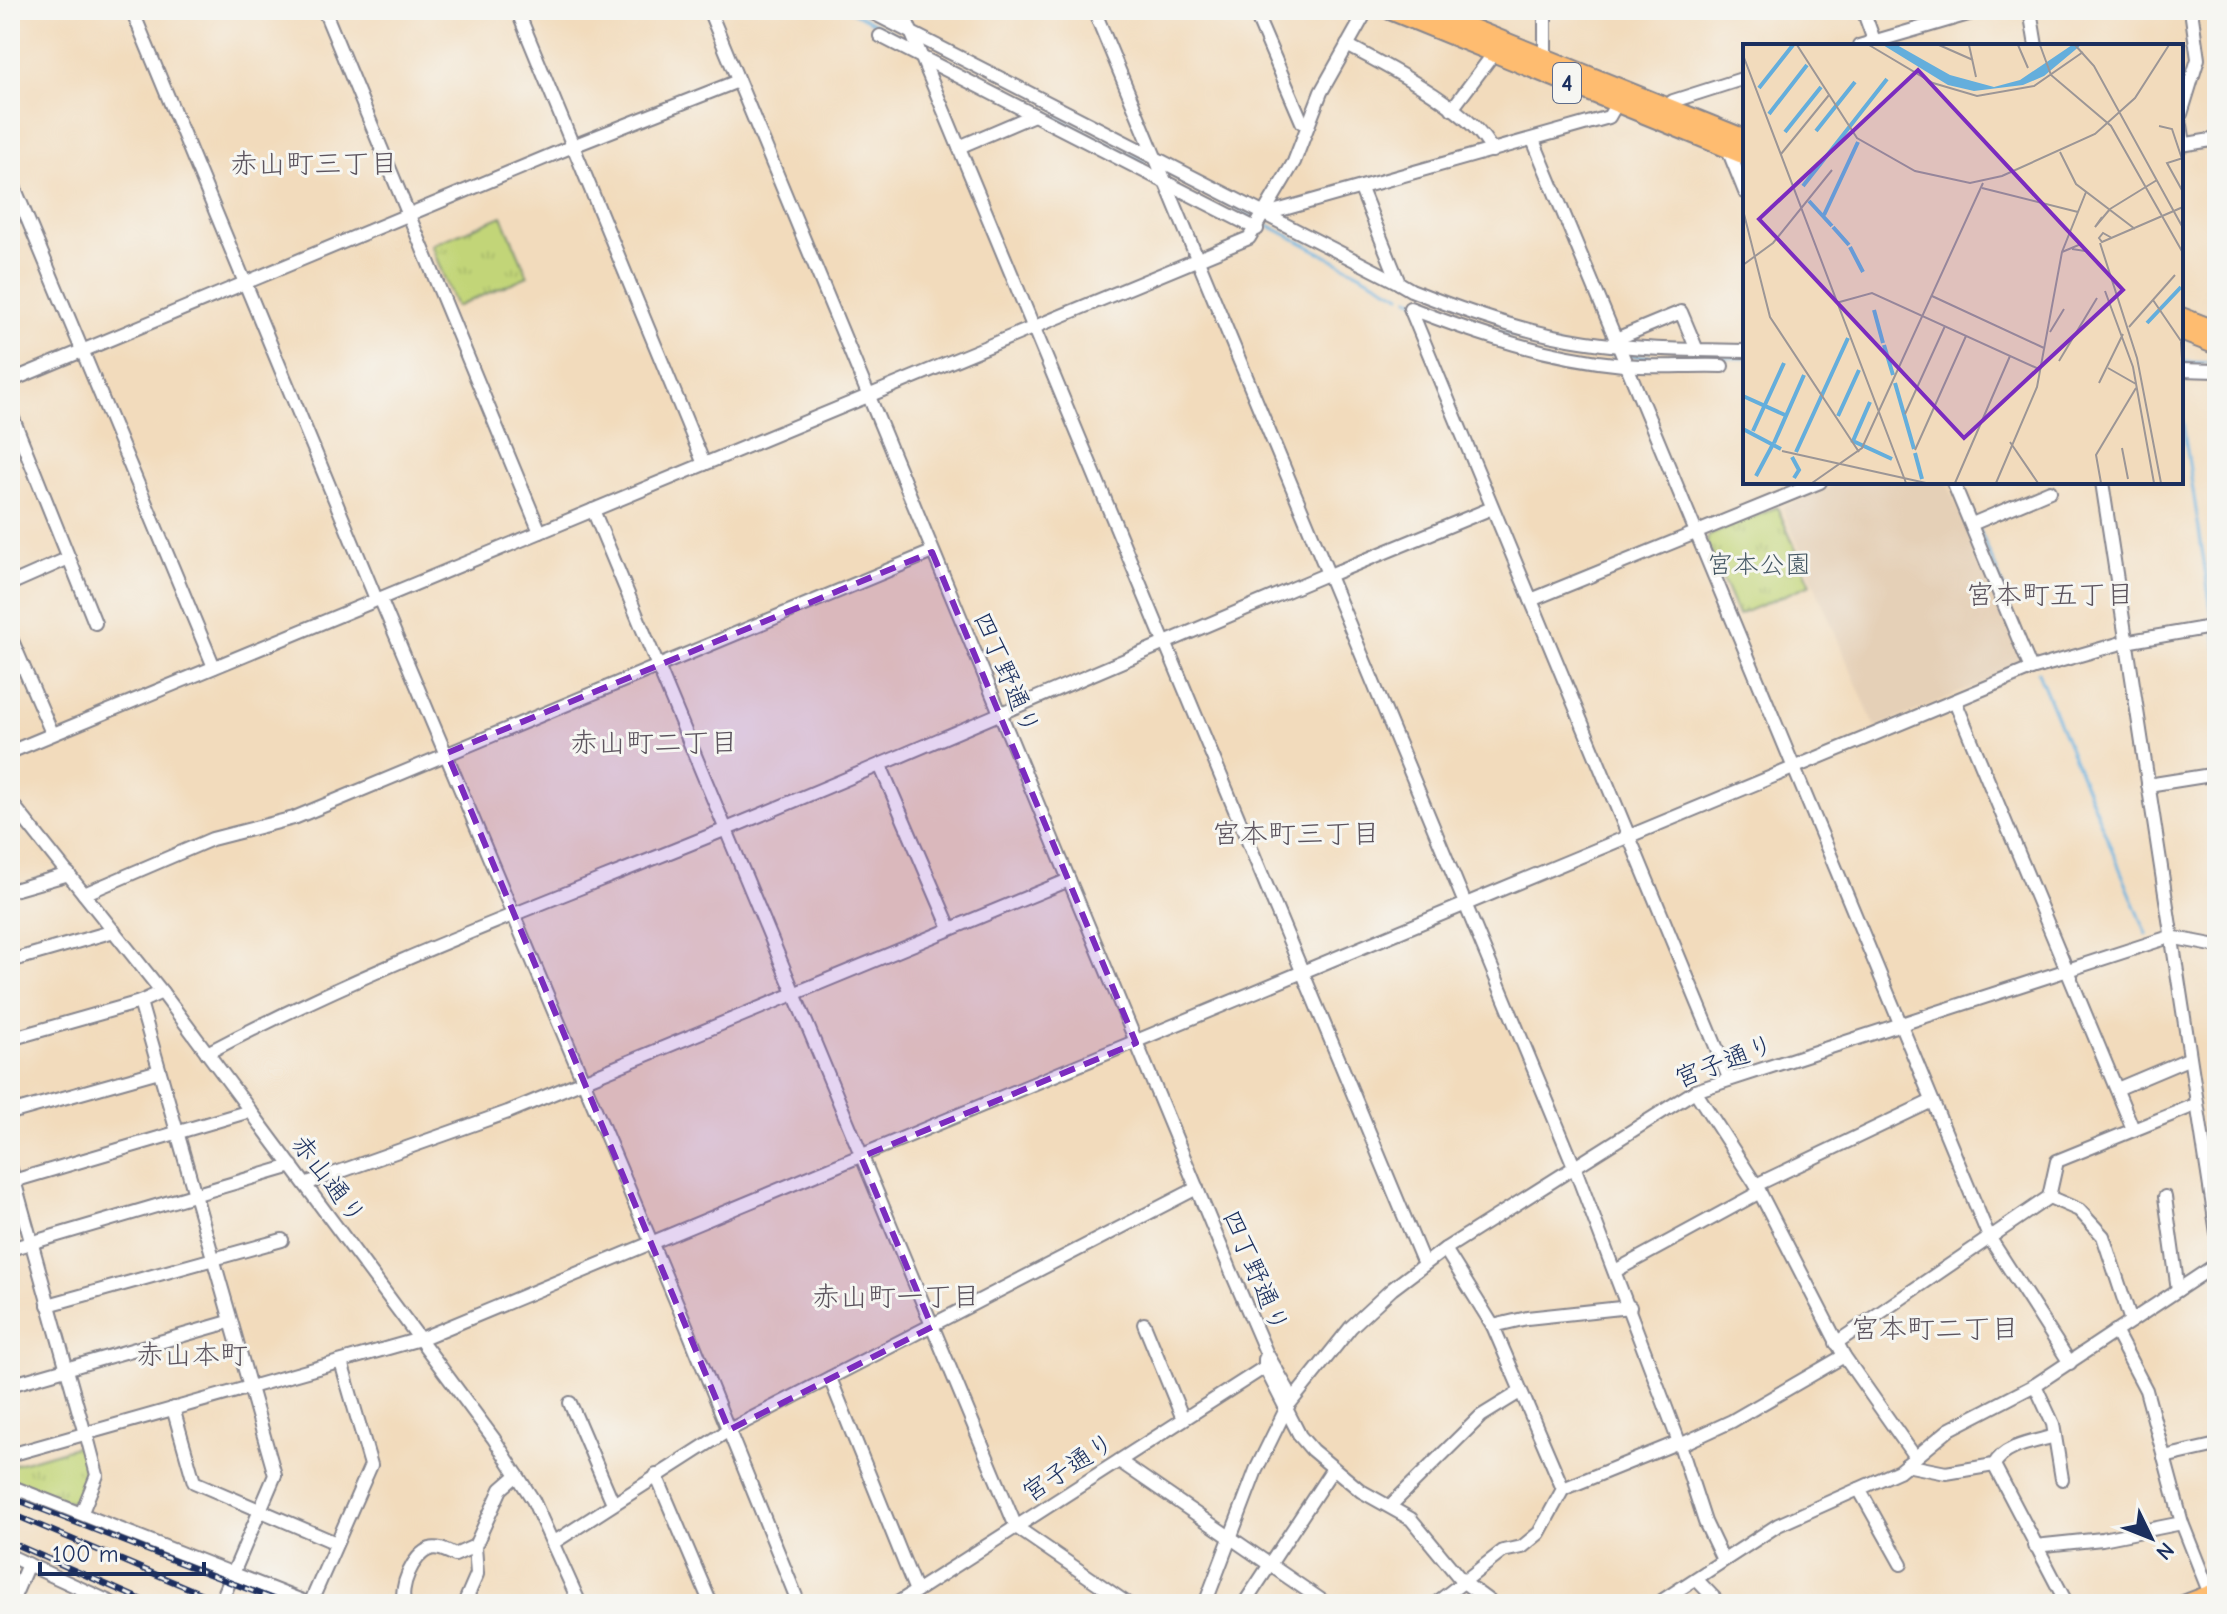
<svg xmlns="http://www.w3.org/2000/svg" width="2227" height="1614" font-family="'Comic Neue','Klee One',sans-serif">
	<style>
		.built { fill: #e5d0b7 }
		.grass { fill: url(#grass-tufts); stroke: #6e826b; stroke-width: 2 }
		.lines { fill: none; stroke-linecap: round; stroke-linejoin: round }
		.stream { stroke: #64aedc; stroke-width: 3 }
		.minor-casing { stroke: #86858d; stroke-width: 16 }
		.major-casing { stroke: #86858d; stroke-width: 20 }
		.highway-casing { stroke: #86858d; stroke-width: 22 }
		.minor { stroke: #fff; stroke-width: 12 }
		.major { stroke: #febc70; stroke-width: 16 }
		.highway { stroke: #febc70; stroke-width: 18 }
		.rail-casing { stroke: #1b2f5e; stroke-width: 6 }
		.rail { stroke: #f6f6f2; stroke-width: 3; stroke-dasharray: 9; stroke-linecap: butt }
		.marked { fill: #7b2cbf; fill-opacity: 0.2; stroke: #7b2cbf; stroke-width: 6; stroke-dasharray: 16 10; stroke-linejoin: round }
		.labels { text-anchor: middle; stroke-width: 6; stroke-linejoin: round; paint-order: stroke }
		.shield { fill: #f6f6f2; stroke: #5d6b8a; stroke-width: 2 }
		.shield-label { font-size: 24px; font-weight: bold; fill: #1b2f5e }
		.park-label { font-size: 26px; fill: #455864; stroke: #f6f6f2 }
		.street-label { font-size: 26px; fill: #1b2f5e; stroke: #f6f6f2 }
		.neighbourhood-label { font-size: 28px; fill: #5c545e; stroke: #f6f6f2 }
		.inset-river { fill: none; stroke: #64aedc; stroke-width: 4 }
		.inset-road { fill: none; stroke: #9c9696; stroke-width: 2 }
		.view { fill: #7b2cbf; fill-opacity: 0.15; stroke: #7b2cbf; stroke-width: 4 }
		.inset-edge { fill: none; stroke: #1b2f5e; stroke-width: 4 }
	</style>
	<defs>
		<pattern id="grass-tufts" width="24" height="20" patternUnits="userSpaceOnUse" patternTransform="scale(2)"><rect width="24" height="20" fill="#c2d578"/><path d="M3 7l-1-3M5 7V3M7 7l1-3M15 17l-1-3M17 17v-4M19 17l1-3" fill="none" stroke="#a6b76a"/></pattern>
	</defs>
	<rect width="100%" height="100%" fill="#f6f6f2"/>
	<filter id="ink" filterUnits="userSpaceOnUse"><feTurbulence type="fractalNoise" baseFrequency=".0125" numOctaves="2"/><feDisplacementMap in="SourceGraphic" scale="16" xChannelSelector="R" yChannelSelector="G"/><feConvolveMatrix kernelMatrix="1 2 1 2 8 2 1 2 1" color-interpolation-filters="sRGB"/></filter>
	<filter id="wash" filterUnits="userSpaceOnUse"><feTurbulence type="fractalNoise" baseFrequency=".006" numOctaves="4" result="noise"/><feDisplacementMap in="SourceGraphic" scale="32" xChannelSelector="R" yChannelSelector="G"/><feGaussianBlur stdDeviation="1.8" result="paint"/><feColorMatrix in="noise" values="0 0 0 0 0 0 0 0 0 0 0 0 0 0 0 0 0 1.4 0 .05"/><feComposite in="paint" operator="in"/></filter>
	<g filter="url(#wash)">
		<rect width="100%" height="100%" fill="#f2dbbc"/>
		<polygon class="built" points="1842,482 1947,482 2023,663 2018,668 1875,728 1782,507"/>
		<g class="grass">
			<polygon points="502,216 528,276 456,307 431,245"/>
			<polygon points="1777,507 1811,584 1738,615 1707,543 1708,536"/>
			<polygon points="82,1445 91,1475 81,1502 75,1504 10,1480 10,1466"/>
		</g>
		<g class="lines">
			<g class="stream">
				<polyline points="848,10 908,40"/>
				<polyline points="925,49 1145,162"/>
				<polyline points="1173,176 1252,217"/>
				<polyline points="1268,225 1401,295"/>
				<path d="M1409 298C1476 326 1542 348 1614 355"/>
				<polyline points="1629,356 1745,358"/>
				<polyline points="2181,362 2217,363"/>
				<polyline points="2181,411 2213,622"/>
				<polyline points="1960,482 1974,517"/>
				<polyline points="1977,524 2008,598"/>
				<polyline points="2214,630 2217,650"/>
				<polyline points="2038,672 2147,934"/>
			</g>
		</g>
	</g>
	<g filter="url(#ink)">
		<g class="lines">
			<defs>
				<g id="minor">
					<polyline points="132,10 376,599"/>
					<polyline points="324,10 540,532"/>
					<polyline points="517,10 704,464"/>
					<polyline points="709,10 1231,1271 1266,1352 1288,1390 1287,1407"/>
					<polyline points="867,10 1399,283"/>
					<polyline points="902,10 1164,642"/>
					<polyline points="1094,10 1574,1166 1679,1442 1705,1522 1723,1560"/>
					<polyline points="1254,10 1302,122 1308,125"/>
					<polyline points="1863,10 1876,46"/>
					<polyline points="2030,10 2036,46"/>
					<polyline points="880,36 1257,229"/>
					<path d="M1347 45C1388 67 1472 109 1492 151"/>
					<polyline points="1859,46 1982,10"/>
					<polyline points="1545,58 1545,10"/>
					<polyline points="1665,107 1673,101 1745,78"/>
					<polyline points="1452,109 1494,53"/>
					<polyline points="2181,114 2198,59 2191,10"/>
					<polyline points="2181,125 2184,144"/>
					<polyline points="1533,140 1989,1237 2070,1363"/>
					<polyline points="2181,145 2217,139"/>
					<polyline points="959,147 1034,115"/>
					<polyline points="1727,147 1745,192"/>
					<polyline points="10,177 214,667"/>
					<path d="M1361 189 1399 283 1411 290C1516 332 1584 349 1697 350"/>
					<polyline points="1266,214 1609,117 1617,103"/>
					<polyline points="1616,339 1681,312 1697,350 1745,351"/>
					<path d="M1722 366C1689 365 1656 368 1623 365 1549 358 1479 335 1410 308L1729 1078"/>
					<polyline points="2181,370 2217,371"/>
					<polyline points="10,381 573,146 738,81"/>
					<polyline points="10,411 95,623"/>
					<polyline points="1953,482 2031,669"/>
					<polyline points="2102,482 2217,1233"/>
					<polyline points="593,510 1016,1527 1128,1604"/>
					<polyline points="1972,524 2050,491"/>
					<polyline points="1327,576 1492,508"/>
					<polyline points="10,584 69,558"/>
					<polyline points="380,598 686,1325 799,1604"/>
					<polyline points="1531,600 1820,482"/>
					<polyline points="10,636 52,733"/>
					<polyline points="1165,642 1424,1264"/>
					<polyline points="1955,701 2133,1129"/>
					<polyline points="10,752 1249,238 1294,162 1321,92 1367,10"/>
					<polyline points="880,765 950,928"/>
					<polyline points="2148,785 2217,774"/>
					<polyline points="10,801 162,992 494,1439 533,1500 580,1604"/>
					<polyline points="10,891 69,874"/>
					<polyline points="84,894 212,839 294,818 932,552"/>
					<polyline points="10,961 114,931"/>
					<polyline points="140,1002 275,1475 220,1604"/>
					<polyline points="10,1039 140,1002 162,992"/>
					<path d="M207 1053C373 965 551 901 724 830 926 747 1125 659 1327 574"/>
					<polyline points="2117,1089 2188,1059"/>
					<polyline points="1695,1091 1756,1185 1844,1356 1915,1457"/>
					<polyline points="10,1113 159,1071"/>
					<polyline points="10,1166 85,1434"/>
					<polyline points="10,1182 250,1111"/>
					<polyline points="305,1184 508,1112 1069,880"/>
					<polyline points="1756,1185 1932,1101"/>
					<polyline points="2049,1197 2079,1210 2103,1236 2131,1321"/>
					<polyline points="2165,1197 2178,1290"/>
					<polyline points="10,1249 292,1166"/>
					<polyline points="1445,1249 1493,1326"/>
					<polyline points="1615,1271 1760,1192"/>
					<polyline points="48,1305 282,1240"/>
					<polyline points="1144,1324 1183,1419"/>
					<polyline points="1836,1343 2049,1197 2057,1161 2195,1105"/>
					<polyline points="1265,1359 1265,1367 1273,1383 1300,1436 1312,1450 1361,1491 1411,1519 1462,1581 1493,1604"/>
					<polyline points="830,1378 916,1591"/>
					<polyline points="10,1385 229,1322"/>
					<polyline points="2035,1385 2053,1424 2062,1479"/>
					<polyline points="570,1403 613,1503"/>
					<polyline points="173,1408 194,1482 336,1543"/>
					<polyline points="1680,1445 1732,1421 1844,1356"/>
					<polyline points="10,1455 420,1339 2031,669 2125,642 2217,626"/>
					<polyline points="2164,1457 2217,1445"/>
					<polyline points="1119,1461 1327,1604"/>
					<polyline points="1906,1465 1946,1473 1994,1465 2067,1604"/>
					<path d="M1994 1465C2004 1445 2035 1442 2055 1436"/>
					<polyline points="656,1475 711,1604"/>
					<polyline points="10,1486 310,1604 371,1465 341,1362"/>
					<polyline points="1563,1489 1679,1442"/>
					<polyline points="1859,1489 1901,1564"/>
					<polyline points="1390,1506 1481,1416 1520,1392"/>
					<polyline points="82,1512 97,1475 86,1433"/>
					<polyline points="2182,1523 2210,1594"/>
					<polyline points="553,1543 729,1430 1197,1188"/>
					<polyline points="2035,1546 2102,1539 2182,1523 2146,1390 2115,1331"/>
					<polyline points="10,1556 114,1604"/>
					<polyline points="1696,1579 1720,1604"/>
					<polyline points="11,1604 28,1564"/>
					<path d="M405 1604C398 1589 413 1554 430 1549 438 1546 448 1552 455 1555L475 1546 501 1489 517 1475"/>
					<polyline points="464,1604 477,1574 475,1546"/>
					<polyline points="896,1604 1265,1367"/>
					<polyline points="1205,1604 1256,1470 1287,1407 1351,1327 1392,1289 1445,1249 1695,1091 2157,941 2170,937 2217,946"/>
					<polyline points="1244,1604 1332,1470"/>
					<polyline points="1435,1604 1503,1551 1522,1547 1539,1533 1563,1489 1493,1326 1527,1318 1630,1307"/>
					<polyline points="1657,1604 1778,1525 1899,1471 1950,1429 2035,1385 2217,1264"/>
				</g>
				<polyline id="major" points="2183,1604 2217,1591"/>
				<g id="highway">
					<polyline points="1390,10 1745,155"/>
					<polyline points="1426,10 1745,139"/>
					<polyline points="2181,317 2217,331"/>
					<polyline points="2181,331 2217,345"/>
				</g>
			</defs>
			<use href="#minor" class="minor-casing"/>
			<use href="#major" class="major-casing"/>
			<use href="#highway" class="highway-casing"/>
			<use href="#minor" class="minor"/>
			<use href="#major" class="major"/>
			<use href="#highway" class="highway"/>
			<defs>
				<g id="rail">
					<polyline points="10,1497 286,1604"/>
					<polyline points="10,1513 226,1604"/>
					<polyline points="10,1542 151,1604"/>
				</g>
			</defs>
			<use href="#rail" class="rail-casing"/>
			<use href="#rail" class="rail"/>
		</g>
	</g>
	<path class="marked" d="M932 552 1136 1043 861 1157 932 1327 729 1430 447 753Z"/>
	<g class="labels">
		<rect class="shield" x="1553" y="63" width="28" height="40" rx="6"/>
		<g class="shield-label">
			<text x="1567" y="91">4</text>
		</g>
		<g class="park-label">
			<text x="1759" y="573">宮本公園</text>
		</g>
		<g class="street-label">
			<text transform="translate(1007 673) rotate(67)" y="9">四丁野通り</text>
			<text transform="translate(1724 1061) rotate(-21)" y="9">宮子通り</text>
			<text transform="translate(329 1179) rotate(53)" y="9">赤山通り</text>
			<text transform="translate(1256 1271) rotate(67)" y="9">四丁野通り</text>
			<text transform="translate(1068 1467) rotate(-33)" y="9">宮子通り</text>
		</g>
		<g class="neighbourhood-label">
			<text x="314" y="173">赤山町三丁目</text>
			<text x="2050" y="604">宮本町五丁目</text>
			<text x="654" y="752">赤山町二丁目</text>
			<text x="1296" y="843">宮本町三丁目</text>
			<text x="896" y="1306">赤山町一丁目</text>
			<text x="1935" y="1338">宮本町二丁目</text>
			<text x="192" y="1364">赤山本町</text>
		</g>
	</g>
	<g transform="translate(1743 44)">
		<rect width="440" height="440" fill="#f2dbbc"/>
		<path d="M140 1H154L207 31 251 43 277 36 329 1H338L301 32 280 41 231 47 205 41Z" fill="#64aedc"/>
		<path class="inset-river" d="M16 44 50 1M26 70 64 21M73 87 112 38M42 88 78 43M60 142 144 35M66 157 89 182M81 171 115 98M90 183 106 201M107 203 120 228M131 266 140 299M404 279 438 243M141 301 150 331M152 339 171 405M0 352 42 371M127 358 110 397 149 415M95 372 116 326M0 385 38 405M10 387 41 319M31 399 61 331M53 408 105 294M172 409 179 435M49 413 56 426 51 434M13 432 29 402"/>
		<path class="inset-road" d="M54 1 114 94 172 127 227 139 259 132 352 90 392 54 426 1M126 1 190 39 234 52 291 42 340 8M196 1 230 16M226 1 233 33M275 1 285 24M297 1 308 31 368 82 440 209M332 1 351 22 440 184M0 11 163 439M416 82 429 85 439 115M317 108 333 140 392 185M38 110 86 51M440 114 424 119 440 148M239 144 335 168M367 165 414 136M0 166 27 273 116 408M359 173 352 183 367 165M369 194 360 189 356 194 359 198 440 163M357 199 394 314 418 439M319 208 338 200 342 207 329 205M0 221 30 199 89 126M362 247 390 323 411 439M189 252 301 304M410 256 440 300M93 259 129 249 298 326M386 283 432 231M307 288 321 265M438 298 440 331M316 317 354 254M365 324 393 340M356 339 380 290M162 370 202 282M267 398 295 439M379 404 385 435M172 406 223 292M39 407 183 439M69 439 119 404 240 139M212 439 267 312M253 439 294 343 319 208 343 148M358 439 353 411 393 344"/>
		<path class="view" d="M175 26 380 246 221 394 16 175Z"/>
		<rect width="440" height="440" class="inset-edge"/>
	</g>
	<rect width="2227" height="1614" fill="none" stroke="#f6f6f2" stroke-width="40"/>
	<g transform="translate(2151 1538) rotate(133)" stroke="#f6f6f2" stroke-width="6" paint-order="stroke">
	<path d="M0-6L14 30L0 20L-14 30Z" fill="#1b2f5e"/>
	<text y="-12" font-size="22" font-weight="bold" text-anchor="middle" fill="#1b2f5e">N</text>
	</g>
	<path d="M40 1562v12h164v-12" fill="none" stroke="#1b2f5e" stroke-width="4"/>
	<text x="52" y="1562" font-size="24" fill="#1b2f5e" stroke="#f6f6f2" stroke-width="6" paint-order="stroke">100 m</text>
</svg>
